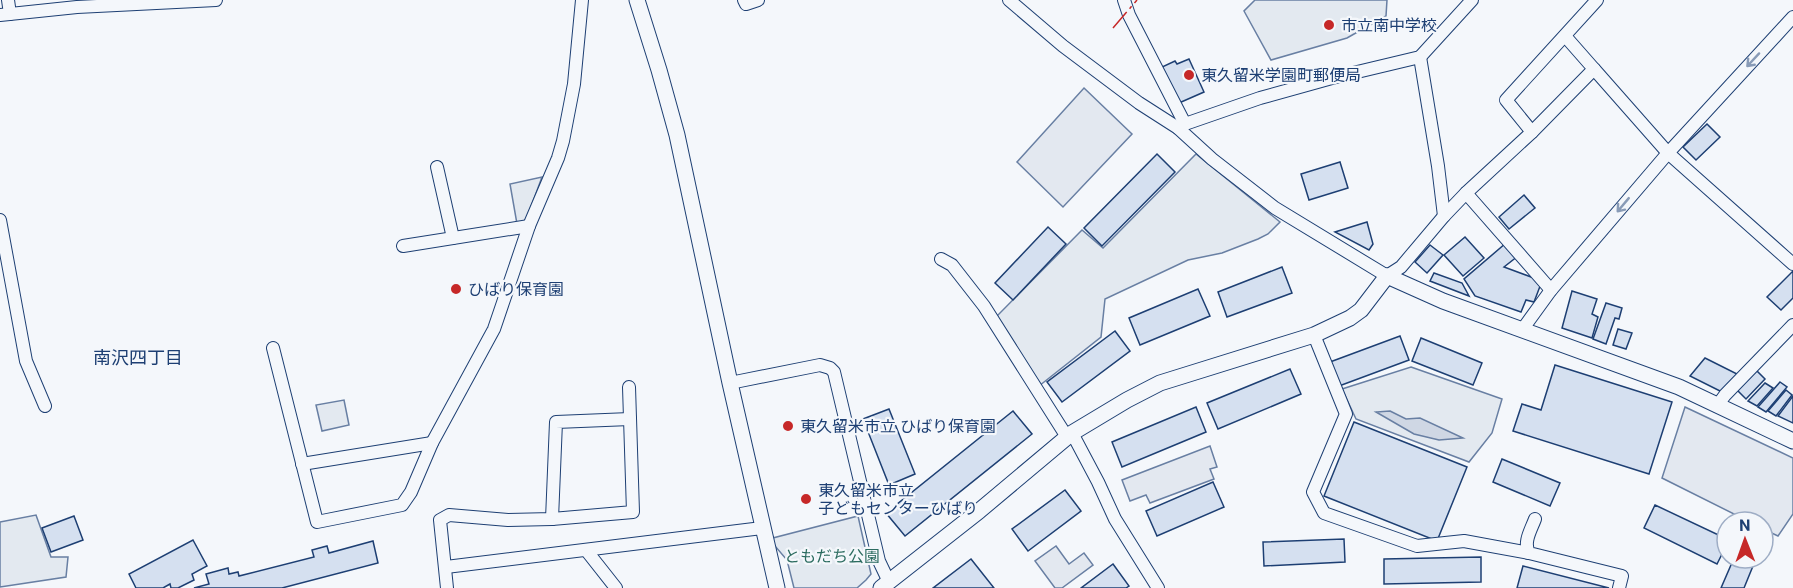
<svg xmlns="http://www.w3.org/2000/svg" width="1793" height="588" font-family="Roboto,'Noto Sans JP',sans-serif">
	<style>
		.green { fill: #e3e9f0; stroke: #687fa3; stroke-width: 1.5 }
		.parking { fill: #e3e8f0; stroke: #687fa3; stroke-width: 1.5 }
		.water { fill: #cfd7e4; stroke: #687fa3; stroke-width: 1.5 }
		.building { fill: #d5e0f0; stroke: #1d3f73; stroke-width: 1.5 }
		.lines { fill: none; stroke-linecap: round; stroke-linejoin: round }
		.minor-casing { stroke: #1d3f73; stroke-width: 14 }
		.tertiary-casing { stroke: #1d3f73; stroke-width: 17 }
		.minor { stroke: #f4f7fb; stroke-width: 12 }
		.tertiary { stroke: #f4f7fb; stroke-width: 15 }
		.power { stroke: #c62828; stroke-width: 1.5; stroke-dasharray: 21 4.5 3 4.5; stroke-linecap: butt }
		.oneway { stroke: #889bb7 }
		.poi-dot { fill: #c62828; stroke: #f4f7fb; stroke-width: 2 }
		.labels { text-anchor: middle; stroke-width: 4.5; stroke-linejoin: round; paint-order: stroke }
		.poi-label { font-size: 16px; fill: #1d3f73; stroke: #f4f7fb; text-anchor: start }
		.park-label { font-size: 16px; fill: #2c6c60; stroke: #f4f7fb }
		.neighbourhood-label { font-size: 18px; fill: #1d3f73; stroke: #f4f7fb }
	</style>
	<rect width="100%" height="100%" fill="#f4f7fb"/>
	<g class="green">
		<polygon points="1255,0 1387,0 1386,16 1347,38 1271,60 1244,11"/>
		<polygon points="1196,154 1280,222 1268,234 1258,239 1222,253 1188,260 1105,299 1101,337 1039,386 996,317 1082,230 1103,248"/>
		<polygon points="542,177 525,223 517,224 510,184"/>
		<polygon points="1411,367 1502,399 1492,433 1469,462 1356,419 1342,389"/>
		<polygon points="344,400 349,425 322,431 316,405"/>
		<polygon points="36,515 51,557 68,557 66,577 0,587 0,522"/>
		<polygon points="858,516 871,574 866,580 857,588 794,588 787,560 769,539"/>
	</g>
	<g class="parking">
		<polygon points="1084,88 1132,134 1063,207 1017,162"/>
		<polygon points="1685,407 1793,458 1793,514 1778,536 1763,529 1763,522 1750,522 1662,478"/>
		<polygon points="1210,446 1217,467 1210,469 1214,479 1150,503 1146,495 1130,501 1122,480"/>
		<polygon points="1056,546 1069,564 1084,553 1093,565 1062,588 1055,588 1035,561"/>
	</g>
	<polygon class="water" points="1390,411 1406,419 1420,418 1463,438 1439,440 1414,434 1376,412"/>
	<g class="building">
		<polygon points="1189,59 1204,92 1179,103 1162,67 1175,61 1177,64"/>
		<polygon points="1707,124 1720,137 1696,160 1683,147"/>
		<polygon points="1157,154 1175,172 1102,246 1084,228"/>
		<polygon points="1340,162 1348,188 1309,200 1301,174"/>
		<polygon points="1524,195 1535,208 1509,229 1499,217"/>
		<polygon points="1367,222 1373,244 1369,250 1335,232"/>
		<polygon points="1048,227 1066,244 1013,300 995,283"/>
		<polygon points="1465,237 1484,258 1463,276 1444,255"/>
		<polygon points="1506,243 1518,256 1504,267 1542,281 1534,302 1526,300 1521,312 1475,296 1464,279"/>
		<polygon points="1430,245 1443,255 1427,273 1415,262"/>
		<polygon points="1282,267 1292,293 1227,317 1218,292"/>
		<polygon points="1793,271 1793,298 1781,310 1767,297"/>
		<polygon points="1434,273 1462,283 1469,296 1430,281"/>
		<polygon points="1198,289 1210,316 1140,345 1129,318"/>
		<polygon points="1572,291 1597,299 1592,314 1598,317 1592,338 1562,328"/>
		<polygon points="1606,303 1622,308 1619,319 1615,318 1606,344 1593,339"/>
		<polygon points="1618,329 1632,333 1626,349 1613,345"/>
		<polygon points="1115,331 1130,351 1062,402 1047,382"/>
		<polygon points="1400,336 1409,360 1339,386 1330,362"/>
		<polygon points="1421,338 1482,363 1473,385 1412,361"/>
		<polygon points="1705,358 1739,375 1724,393 1690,376"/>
		<polygon points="1555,365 1672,402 1649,474 1513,431 1522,404 1541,410"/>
		<polygon points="1754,368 1765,379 1746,399 1735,388"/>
		<polygon points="1290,369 1301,394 1218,429 1207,403"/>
		<polygon points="1780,382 1787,387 1766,412 1758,407"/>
		<polygon points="1765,383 1773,388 1757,406 1748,401"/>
		<polygon points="1786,390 1792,395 1776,416 1768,411"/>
		<polygon points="1793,396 1793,423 1778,416"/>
		<polygon points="1196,407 1206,432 1122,467 1112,442"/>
		<polygon points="889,409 915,474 889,485 863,419"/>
		<polygon points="1013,411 1032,434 905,536 886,513"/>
		<polygon points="1354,422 1467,467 1437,541 1324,496"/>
		<polygon points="1502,459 1560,483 1550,506 1493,482"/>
		<polygon points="1213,482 1224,507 1157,536 1146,511"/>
		<polygon points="1065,490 1081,511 1028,551 1012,529"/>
		<polygon points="1655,505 1727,539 1727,544 1717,564 1644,528"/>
		<polygon points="74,516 83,540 51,552 42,528"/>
		<polygon points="1344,539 1345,562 1264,566 1263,542"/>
		<polygon points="193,540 207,566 192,574 194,580 178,588 171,588 170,584 163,588 136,588 129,574"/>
		<polygon points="373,541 378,563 282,588 194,588 209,584 206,574 228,568 229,574 238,572 239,576 314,557 312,550 327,546 329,553"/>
		<polygon points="1481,557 1481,582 1384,584 1384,559"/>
		<polygon points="1734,558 1749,558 1755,561 1744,588 1721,588"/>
		<polygon points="971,559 994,588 933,588"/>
		<polygon points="1113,564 1129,586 1126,588 1081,588"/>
		<polygon points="1523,566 1609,588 1517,588"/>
	</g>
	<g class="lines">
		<defs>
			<g id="minor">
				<polyline points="8,0 10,14"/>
				<polyline points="744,0 746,4 758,0"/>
				<polyline points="1009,0 1063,46 1139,103 1178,128 1212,159 1275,208 1387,276 1401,267 1444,216 1466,193 1532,132 1594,69 1565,36"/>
				<polyline points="1124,0 1129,15 1185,124"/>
				<polyline points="0,15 77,7 216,0"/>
				<polyline points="1420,57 1438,166 1444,216"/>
				<polyline points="1594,69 1668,153 1793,264"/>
				<polyline points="1178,128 1185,124 1260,98 1332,78 1420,57 1472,0"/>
				<polyline points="1532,132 1506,100 1597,0"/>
				<polyline points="437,167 453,238"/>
				<polyline points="1466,193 1551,290"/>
				<polyline points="0,220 26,361 45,406"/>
				<polyline points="403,246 529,226"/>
				<polyline points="941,259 952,265 984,306 1067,437"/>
				<polyline points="1522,330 1551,290 1668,153 1793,17"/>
				<polyline points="1314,335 1346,414 1313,492 1324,513 1417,546 1464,541 1529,553"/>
				<polyline points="273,348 317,522 402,505 411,492 432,443 494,329 529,226 558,158 563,141 574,84 582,0"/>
				<polyline points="730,383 820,365 830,368 834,372 879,561 889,582"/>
				<polyline points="1717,406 1725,395 1793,325"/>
				<polyline points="1072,433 1098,482 1115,519 1158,588"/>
				<polyline points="302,464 432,443"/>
				<polyline points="552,519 556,422 630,419"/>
				<path d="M1535 519C1531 530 1523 542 1529 553L1622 576 1619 588"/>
				<polyline points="586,550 616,588"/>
				<polyline points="446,567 762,528"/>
				<polyline points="447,588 440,520 449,515 508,520 552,519 633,512 629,387"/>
			</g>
			<g id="tertiary">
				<polyline points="637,0 659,70 677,135 730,383 777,588"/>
				<polyline points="881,588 979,511 1072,433 1127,400 1160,383 1314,335 1350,318 1361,310 1387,276 1443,301 1679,387 1793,441"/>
			</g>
		</defs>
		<use href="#minor" class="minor-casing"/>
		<use href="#tertiary" class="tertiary-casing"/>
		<use href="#minor" class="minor"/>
		<use href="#tertiary" class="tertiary"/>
		<polyline class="power" points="1113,28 1137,0"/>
	</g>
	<defs><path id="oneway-shaft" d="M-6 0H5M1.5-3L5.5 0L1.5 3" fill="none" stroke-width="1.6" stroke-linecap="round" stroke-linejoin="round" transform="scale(1.5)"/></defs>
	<g class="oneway">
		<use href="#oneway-shaft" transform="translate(1753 60) rotate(133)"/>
		<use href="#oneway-shaft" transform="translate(1623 205) rotate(130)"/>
	</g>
	<g class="poi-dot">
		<circle cx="1329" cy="25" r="6"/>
		<circle cx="1189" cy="75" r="6"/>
		<circle cx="456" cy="289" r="6"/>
		<circle cx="788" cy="426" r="6"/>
		<circle cx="806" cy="499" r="6"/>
	</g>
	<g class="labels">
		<g class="poi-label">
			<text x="1341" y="31">市立南中学校</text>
			<text x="1201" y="81">東久留米学園町郵便局</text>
			<text x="468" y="295">ひばり保育園</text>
			<text x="800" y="432">東久留米市立 ひばり保育園</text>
			<text x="818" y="496">東久留米市立<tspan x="818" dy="18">子どもセンターひばり</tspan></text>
		</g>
		<g class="park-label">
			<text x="832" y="562">ともだち公園</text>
		</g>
		<g class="neighbourhood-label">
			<text x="138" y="364">南沢四丁目</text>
		</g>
	</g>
	<g transform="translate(1745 540) rotate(359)"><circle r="28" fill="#f4f7fb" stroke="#9eadc5" stroke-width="1.5"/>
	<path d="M0-4.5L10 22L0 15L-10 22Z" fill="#c62828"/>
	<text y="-9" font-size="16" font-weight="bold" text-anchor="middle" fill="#1d3f73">N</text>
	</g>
</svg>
